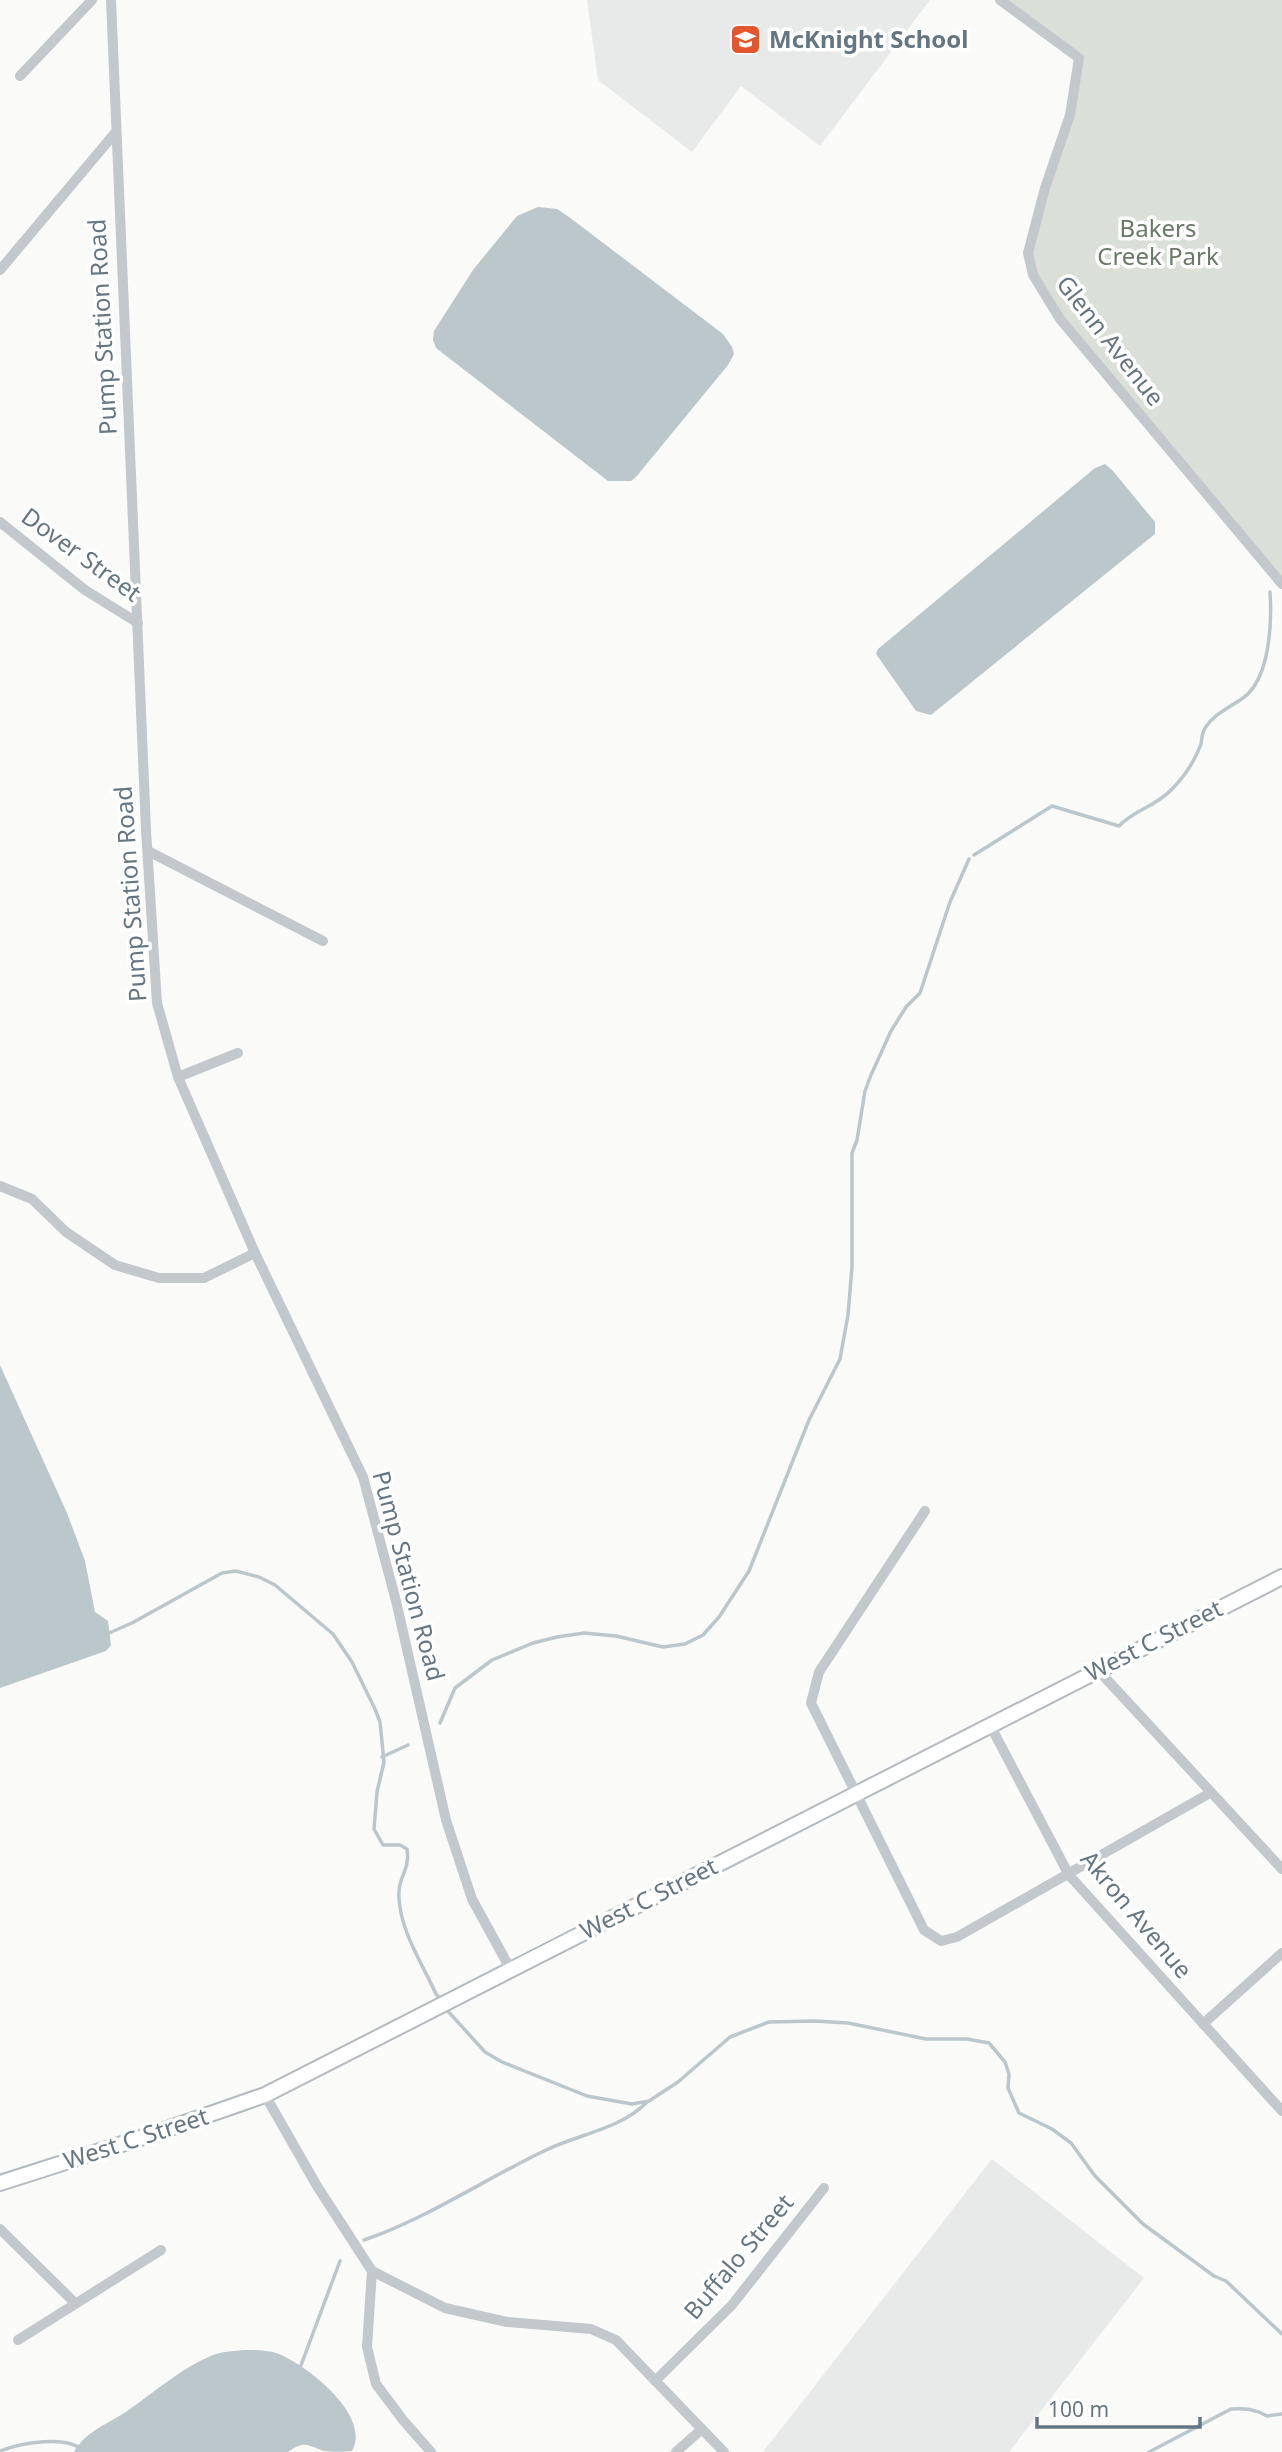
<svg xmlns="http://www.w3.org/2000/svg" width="1282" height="2452" font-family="'Noto Sans',sans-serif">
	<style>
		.built { fill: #e8e9e9 }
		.green { fill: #dadfd7 }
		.water { fill: #bbc7cb }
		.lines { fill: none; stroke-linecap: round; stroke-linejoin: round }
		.stream { stroke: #bbc7cb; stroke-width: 3.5 }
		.secondary-casing { stroke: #b3babf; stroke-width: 18 }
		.minor { stroke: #c3c8cc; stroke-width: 10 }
		.secondary { stroke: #fff; stroke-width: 14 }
		.labels { text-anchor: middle; stroke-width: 7; stroke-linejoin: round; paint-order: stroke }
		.poi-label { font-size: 24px; font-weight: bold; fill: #657683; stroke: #fff; text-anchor: start }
		.park-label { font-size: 24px; fill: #687a64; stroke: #fff }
		.street-label { font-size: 24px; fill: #657683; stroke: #fff }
	</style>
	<rect width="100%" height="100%" fill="#fafaf8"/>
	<g class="built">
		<polygon points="587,0 930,0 820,146 741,86 692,152 598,80"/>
		<polygon points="992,2159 1144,2278 1009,2452 763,2452"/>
	</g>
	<polygon class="green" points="1000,0 1282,0 1282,584 1060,319 1033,275 1028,253 1070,115 1079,58"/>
	<g class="water">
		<polygon points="538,207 557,209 569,217 723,334 732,347 734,354 728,365 636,477 631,481 608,481 436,348 433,340 434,331 473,270 517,216"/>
		<polygon points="1105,464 1113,471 1155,522 1155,534 931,715 916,711 876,654 878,649 1095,468"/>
		<polygon points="0,1365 67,1513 85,1561 95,1612 108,1621 111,1645 106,1651 0,1688"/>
		<path d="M246 2350C257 2350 268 2350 279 2354 308 2366 372 2416 352 2451 344 2452 332 2452 324 2451 307 2445 304 2440 288 2452H74C86 2430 111 2423 130 2409 157 2390 183 2367 213 2355 223 2351 235 2351 246 2350Z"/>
	</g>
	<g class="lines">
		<g class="stream">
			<path d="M974 855 1052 806 1119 826C1134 810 1157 806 1172 789 1184 777 1195 760 1201 744 1202 738 1202 733 1205 728 1214 714 1229 708 1243 698 1270 679 1272 622 1270 592"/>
			<path d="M109 1633 132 1623 222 1573 236 1571 259 1577 275 1585 333 1634 352 1662 375 1709 380 1722 384 1762 377 1792 374 1829 383 1845H400L407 1849C410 1869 400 1875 399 1891 397 1926 422 1963 436 1994L443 2002"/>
			<polyline points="440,1723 455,1688 492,1660 533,1643 557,1637 584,1633 616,1636 663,1647 685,1644 703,1635 719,1617 749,1571 809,1420 840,1359 848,1315 852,1267 852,1153 857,1140 865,1091 871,1075 891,1031 906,1007 920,993 950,902 969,859"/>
			<polyline points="382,1757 408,1745"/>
			<polyline points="446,2009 485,2052 502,2062 587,2096 632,2104 649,2101 678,2082 730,2037 769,2022 815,2021 848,2023 926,2039 967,2039 989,2043 1005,2062 1009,2074 1008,2088 1019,2113 1052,2129 1071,2143 1095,2176 1143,2224 1214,2276 1226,2281 1282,2334"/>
			<path d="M364 2240C428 2218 485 2179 546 2150 579 2134 621 2129 647 2102"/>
			<polyline points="300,2368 340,2261"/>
			<path d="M0 2451C21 2443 68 2434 85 2452"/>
			<path d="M1149 2452 1231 2409C1245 2408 1255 2409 1267 2416L1282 2414"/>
		</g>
		<defs>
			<polyline id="secondary" points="0,2183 150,2135 265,2095 1282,1577"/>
		</defs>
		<use href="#secondary" class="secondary-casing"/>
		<g class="minor">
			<polyline points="111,0 146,830 157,1003 178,1077 255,1253 363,1477 396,1601 446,1820 472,1899 511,1970"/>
			<polyline points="1000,0 1079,58 1070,115 1045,188 1028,253 1033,275 1060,319 1282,584"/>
			<polyline points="20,76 92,0"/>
			<polyline points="0,270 115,133"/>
			<polyline points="0,522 85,590 138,623"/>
			<polyline points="148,851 323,941"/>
			<polyline points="178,1077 238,1053"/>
			<polyline points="0,1186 32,1199 66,1232 115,1265 159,1278 204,1278 255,1253"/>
			<polyline points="925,1511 819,1672 811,1703 924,1930 941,1941 957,1937 1210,1793"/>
			<polyline points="1098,1670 1282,1869"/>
			<polyline points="990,1725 1069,1875 1282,2111"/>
			<polyline points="1203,2024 1282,1953"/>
			<polyline points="265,2095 317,2186 372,2271 367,2347 376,2384 403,2420 431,2452"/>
			<polyline points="0,2229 75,2303"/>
			<polyline points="372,2271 445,2308 507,2322 591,2329 616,2340 724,2452"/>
			<polyline points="18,2340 161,2250"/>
			<polyline points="655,2381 732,2305 824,2188"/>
			<polyline points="676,2452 702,2429"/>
		</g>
		<use href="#secondary" class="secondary"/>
	</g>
	<defs>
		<symbol id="school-square" viewBox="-11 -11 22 22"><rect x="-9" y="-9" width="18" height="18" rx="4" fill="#e4572e" stroke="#fff"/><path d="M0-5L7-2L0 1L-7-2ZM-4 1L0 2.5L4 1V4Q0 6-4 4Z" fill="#fff"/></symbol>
	</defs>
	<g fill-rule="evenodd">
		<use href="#school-square" x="728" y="22" width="35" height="35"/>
	</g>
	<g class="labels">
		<g class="poi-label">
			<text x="769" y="48">McKnight School</text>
		</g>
		<g class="park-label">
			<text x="1158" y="237">Bakers<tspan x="1158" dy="28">Creek Park</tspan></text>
		</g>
		<g class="street-label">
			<text transform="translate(103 327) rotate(-93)" y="8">Pump Station Road</text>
			<text transform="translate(1110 341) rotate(52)" y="8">Glenn Avenue</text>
			<text transform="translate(81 555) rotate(36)" y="8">Dover Street</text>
			<text transform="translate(131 894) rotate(-94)" y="8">Pump Station Road</text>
			<text transform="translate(408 1576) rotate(75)" y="8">Pump Station Road</text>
			<text transform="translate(1154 1641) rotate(-27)" y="8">West C Street</text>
			<text transform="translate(649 1899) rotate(-27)" y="8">West C Street</text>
			<text transform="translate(1136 1915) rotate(50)" y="8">Akron Avenue</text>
			<text transform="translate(136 2139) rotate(-18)" y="8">West C Street</text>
			<text transform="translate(739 2257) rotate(-50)" y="8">Buffalo Street</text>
		</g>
	</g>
	<path d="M1037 2417v10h163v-10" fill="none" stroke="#657683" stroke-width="3.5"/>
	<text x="1048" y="2417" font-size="21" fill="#657683" stroke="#ffffff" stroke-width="5" paint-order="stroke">100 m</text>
</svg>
